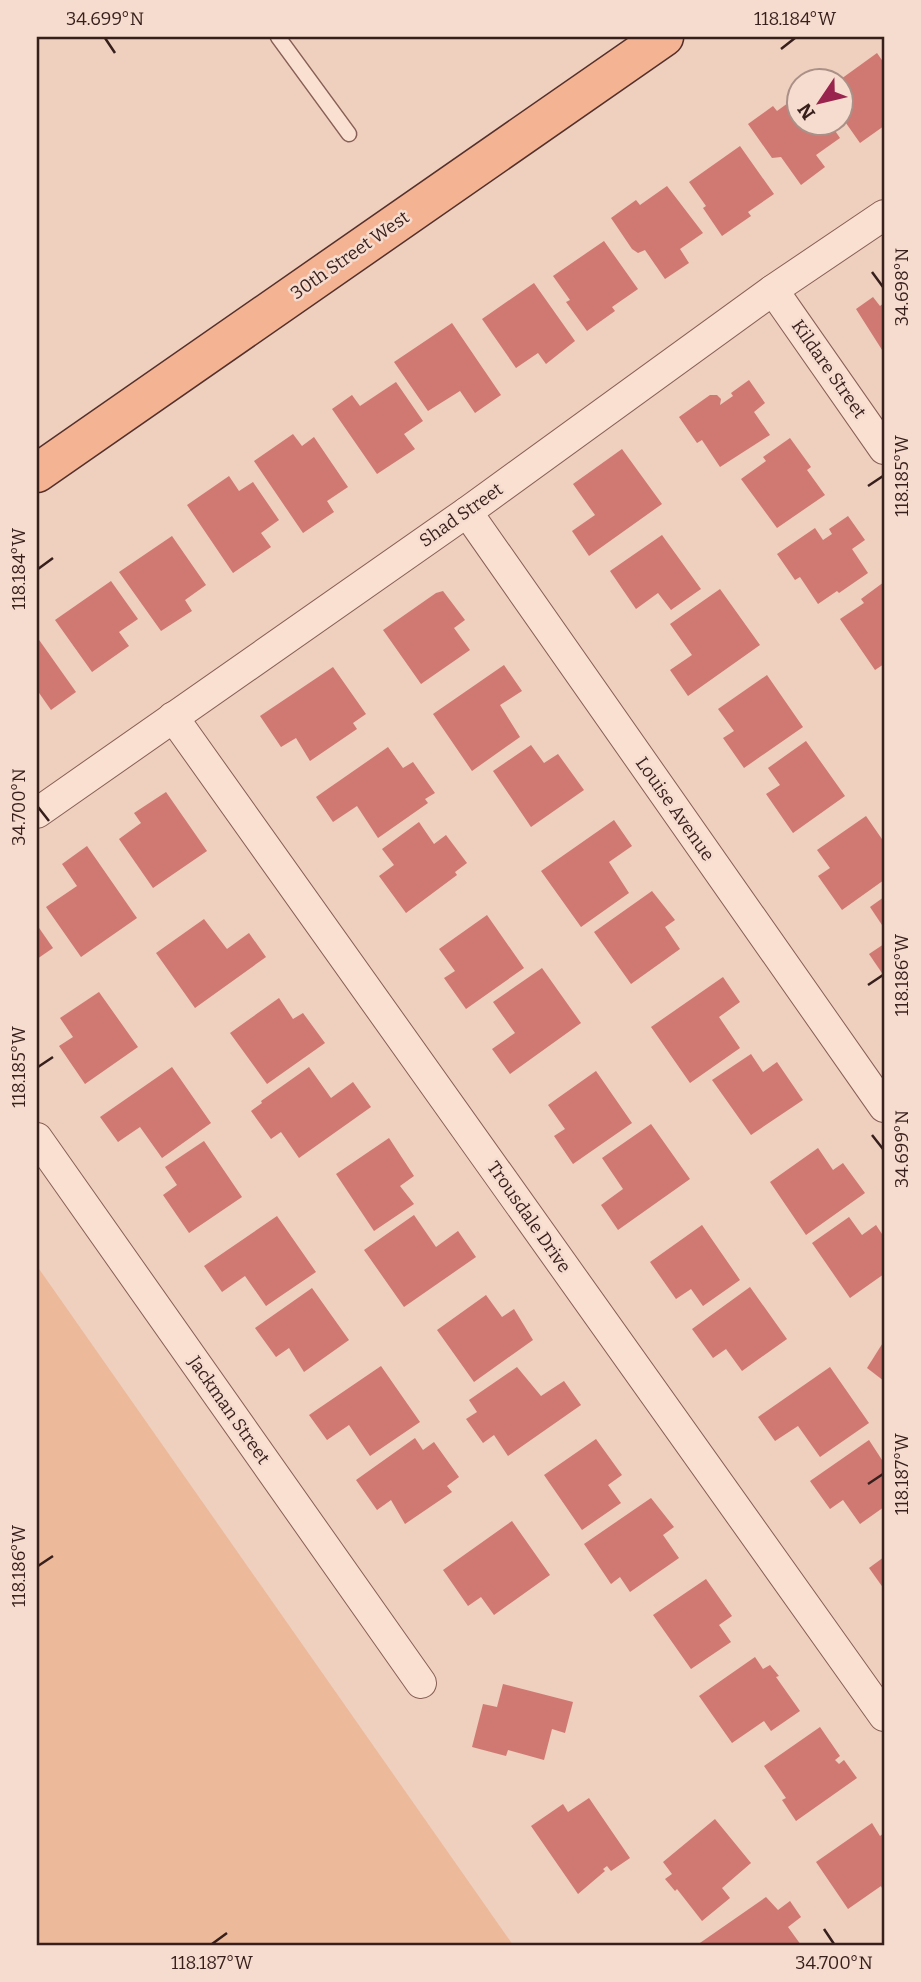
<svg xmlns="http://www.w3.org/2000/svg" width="921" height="1982" font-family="Bitter,serif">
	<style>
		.sand { fill: #ecb99a }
		.building { fill: #cf7972 }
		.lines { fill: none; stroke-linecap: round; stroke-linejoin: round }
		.service-casing { stroke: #885f56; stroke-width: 17 }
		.minor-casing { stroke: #885f56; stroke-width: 32 }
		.primary-casing { stroke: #55302b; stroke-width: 41 }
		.service { stroke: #fae0d1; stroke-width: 14 }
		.minor { stroke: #fae0d1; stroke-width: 30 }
		.primary { stroke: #f4b494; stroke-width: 38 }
		.ticks { fill: none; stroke: #371f1c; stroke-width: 2.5 }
		.labels { text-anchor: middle; stroke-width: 5; stroke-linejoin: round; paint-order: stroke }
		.street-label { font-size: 18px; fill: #371f1c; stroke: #f6dcce }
		.neatline { fill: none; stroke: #371f1c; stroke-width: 2.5 }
		.ticks-label { font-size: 18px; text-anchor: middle; fill: #371f1c }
	</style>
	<rect width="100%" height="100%" fill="#efcfbe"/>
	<polygon class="sand" points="37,1266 513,1945 37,1945"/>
	<g class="building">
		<polygon points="877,53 884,63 884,126 860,143 841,116 844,111 841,107 841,79"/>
		<polygon points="799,95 799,122 829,122 840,138 816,155 825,167 801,185 781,157 772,158 748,124 773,106 777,111"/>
		<polygon points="740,146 774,194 748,212 751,216 722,236 703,208 706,206 689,182"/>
		<polygon points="667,186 703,233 680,249 689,263 665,279 645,250 638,253 632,249 611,218 636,200 640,205"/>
		<polygon points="604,241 638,289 612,307 615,311 587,331 566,302 570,300 553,276"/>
		<polygon points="534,283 575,341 546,364 538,353 516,368 482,319"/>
		<polygon points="873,297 880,306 884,303 884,353 856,309"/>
		<polygon points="452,323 501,395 475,413 460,391 428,411 394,362"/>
		<polygon points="749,380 765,403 754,412 770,435 720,467 702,440 697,443 679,417 710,395 717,395 721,399 720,405 733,396 731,393"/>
		<polygon points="396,382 423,421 404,434 415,449 377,474 332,409 352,395 360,406"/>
		<polygon points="293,434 302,446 314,437 348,487 327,501 334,512 303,533 254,461"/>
		<polygon points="790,438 811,467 807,470 825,495 777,528 741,479 766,461 763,457"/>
		<polygon points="622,449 662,504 589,556 572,531 595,515 573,484"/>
		<polygon points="229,476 239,491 253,482 279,520 261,533 271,547 233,573 187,505"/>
		<polygon points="848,516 865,540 852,549 868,573 839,593 837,591 818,604 800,577 795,580 777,554 815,528 823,540 832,534 829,529"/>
		<polygon points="662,535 701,589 671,610 658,593 636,609 610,571"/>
		<polygon points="172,536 206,585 185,600 192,611 161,631 119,572"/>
		<polygon points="111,581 138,619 119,632 129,646 92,672 55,620"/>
		<polygon points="884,582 884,664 875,670 840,619 864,603 861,599"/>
		<polygon points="720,589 760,645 688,696 670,670 692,655 670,624"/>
		<polygon points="443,591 465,620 454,628 470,650 421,684 383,630 436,593"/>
		<polygon points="37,637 76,692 51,710 37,690"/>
		<polygon points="504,665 522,691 500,705 520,737 472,771 433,714"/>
		<polygon points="333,667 366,714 353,723 357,729 310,761 296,738 281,747 260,716"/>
		<polygon points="767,675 803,727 744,768 723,738 734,731 718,709"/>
		<polygon points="806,741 845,796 793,833 766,794 780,785 768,768"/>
		<polygon points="531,745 544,763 558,754 584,790 531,827 493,771"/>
		<polygon points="388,747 403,768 413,762 435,793 425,799 428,803 378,838 357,806 333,822 316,797"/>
		<polygon points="166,792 207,851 153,888 119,839 141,823 134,813"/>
		<polygon points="866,816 884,842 884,880 842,910 818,876 830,868 817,850"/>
		<polygon points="614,820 632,846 609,862 629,893 581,927 541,871"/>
		<polygon points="419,822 434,844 446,835 467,863 455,872 457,875 406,913 379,876 394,865 382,849"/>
		<polygon points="87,846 137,918 81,957 46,907 77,886 62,864"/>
		<polygon points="652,891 675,920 665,927 680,949 631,984 594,932"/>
		<polygon points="884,897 884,928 870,907"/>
		<polygon points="487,915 524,968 466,1009 444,978 455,971 439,949"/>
		<polygon points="204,919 227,949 249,933 266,957 195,1008 156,953"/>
		<polygon points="37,925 53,948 37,959"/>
		<polygon points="884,944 884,976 869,954"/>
		<polygon points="542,968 581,1023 510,1074 492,1049 515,1033 493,1002"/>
		<polygon points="723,977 740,1002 719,1017 740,1048 690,1083 651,1027"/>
		<polygon points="99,992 138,1047 85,1084 59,1046 73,1037 60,1018"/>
		<polygon points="279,998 293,1019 303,1013 325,1043 267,1084 230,1033"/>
		<polygon points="751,1054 763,1072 777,1062 803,1100 751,1135 712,1080"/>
		<polygon points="172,1067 211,1123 162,1158 140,1127 118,1142 100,1117"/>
		<polygon points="309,1067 331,1098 353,1082 371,1107 299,1158 281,1132 271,1139 251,1111 262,1103 261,1101"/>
		<polygon points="596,1071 632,1123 573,1164 554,1136 565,1129 548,1105"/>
		<polygon points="651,1124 690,1179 618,1230 601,1205 623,1189 602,1158"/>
		<polygon points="389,1138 414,1176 400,1186 414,1204 374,1231 336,1174"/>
		<polygon points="204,1141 242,1197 189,1233 163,1195 177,1185 165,1167"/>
		<polygon points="818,1148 833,1170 843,1163 865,1193 806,1235 770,1182"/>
		<polygon points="414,1215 436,1247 458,1231 476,1257 404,1307 364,1250"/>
		<polygon points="277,1216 316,1272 266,1306 245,1276 222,1292 204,1266"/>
		<polygon points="849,1217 862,1235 876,1225 884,1237 884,1274 850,1298 812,1243"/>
		<polygon points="702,1225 740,1280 703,1306 691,1289 676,1299 650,1262"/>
		<polygon points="750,1287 787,1339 742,1371 726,1349 713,1358 692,1329"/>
		<polygon points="312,1288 349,1340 304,1372 289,1348 276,1357 255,1328"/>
		<polygon points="486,1295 502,1317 514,1309 533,1340 474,1382 437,1330"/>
		<polygon points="884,1341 884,1381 867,1368"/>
		<polygon points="381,1366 420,1422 370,1456 349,1425 327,1440 309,1415"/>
		<polygon points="517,1367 541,1396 564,1381 581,1405 508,1456 494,1435 483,1443 466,1419 477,1412 469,1400"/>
		<polygon points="830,1367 869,1423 820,1457 798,1426 775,1441 758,1417"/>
		<polygon points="415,1438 423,1450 434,1442 459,1477 447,1486 452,1492 405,1524 391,1500 377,1510 356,1480"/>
		<polygon points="596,1439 622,1475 608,1485 621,1503 582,1530 544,1475"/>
		<polygon points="869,1440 884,1463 884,1507 860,1524 843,1500 830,1509 810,1481"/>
		<polygon points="651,1498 674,1527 663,1535 679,1558 630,1592 620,1577 611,1584 584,1544"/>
		<polygon points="512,1521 550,1575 494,1615 481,1597 468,1606 443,1570"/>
		<polygon points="884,1557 884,1589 869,1568"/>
		<polygon points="706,1579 732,1616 719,1625 731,1642 691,1669 653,1615"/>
		<polygon points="755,1657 763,1669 770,1665 779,1676 776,1677 800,1711 771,1731 764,1721 732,1743 699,1696"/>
		<polygon points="503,1684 573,1702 565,1733 552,1729 544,1760 508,1750 506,1756 472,1747 483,1704 497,1707"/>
		<polygon points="820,1727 840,1756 835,1760 839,1764 844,1760 857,1778 796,1821 782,1800 786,1798 764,1766"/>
		<polygon points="589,1798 630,1858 611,1871 607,1866 603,1869 605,1871 578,1894 531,1826 563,1804 568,1812"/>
		<polygon points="715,1819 751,1863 722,1888 730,1898 702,1921 677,1889 675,1891 665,1879 672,1874 663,1862"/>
		<polygon points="872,1823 880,1836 884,1833 884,1892 881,1886 848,1909 816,1862"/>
		<polygon points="766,1897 778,1910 790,1901 801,1917 788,1927 801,1945 697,1945"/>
	</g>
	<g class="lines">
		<defs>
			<polyline id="service" points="278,37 349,134"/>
			<g id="minor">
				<polyline points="773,290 884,449"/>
				<polyline points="467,512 884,1107"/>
				<polyline points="173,717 884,1716"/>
				<polyline points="37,813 467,512 773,290 884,215"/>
				<polyline points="37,1138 421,1683"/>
			</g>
			<polyline id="primary" points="37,473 664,37"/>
		</defs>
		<use href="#service" class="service-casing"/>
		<use href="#minor" class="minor-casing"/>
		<use href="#primary" class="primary-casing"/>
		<use href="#service" class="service"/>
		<use href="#minor" class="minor"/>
		<use href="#primary" class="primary"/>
	</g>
	<path class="ticks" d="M105 38 115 53M781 49 795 38M872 272 883 287M868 486 883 476M38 569 53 558M38 807 49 821M868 985 883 975M38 1067 53 1057M872 1135 883 1149M868 1484 883 1474M38 1566 53 1556M824 1929 834 1944M212 1944 227 1933"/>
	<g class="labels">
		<g class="street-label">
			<text transform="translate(350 255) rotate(-35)" y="6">30th Street West</text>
			<text transform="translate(829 369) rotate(55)" y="6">Kildare Street</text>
			<text transform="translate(461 515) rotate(-35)" y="6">Shad Street</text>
			<text transform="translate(675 809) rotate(55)" y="6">Louise Avenue</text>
			<text transform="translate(529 1217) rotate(55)" y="6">Trousdale Drive</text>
			<text transform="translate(229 1410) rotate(55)" y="6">Jackman Street</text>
		</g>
	</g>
	<rect width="921" height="1982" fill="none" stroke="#f6dcce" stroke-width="77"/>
	<g transform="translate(820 102) rotate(235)"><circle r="33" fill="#f6dcce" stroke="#aa9087" stroke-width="2"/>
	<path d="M0-5L12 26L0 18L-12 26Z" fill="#99244e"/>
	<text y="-10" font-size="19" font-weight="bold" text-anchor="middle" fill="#371f1c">N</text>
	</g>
	<rect x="38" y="38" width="845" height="1906" class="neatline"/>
	<g class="ticks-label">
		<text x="105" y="25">34.699°N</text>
		<text x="795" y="25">118.184°W</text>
		<text transform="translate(902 287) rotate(-90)" y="6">34.698°N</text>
		<text transform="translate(902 476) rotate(-90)" y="6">118.185°W</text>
		<text transform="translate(19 569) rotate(-90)" y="6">118.184°W</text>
		<text transform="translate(19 807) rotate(-90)" y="6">34.700°N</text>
		<text transform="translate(902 975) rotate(-90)" y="6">118.186°W</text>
		<text transform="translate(19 1067) rotate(-90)" y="6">118.185°W</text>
		<text transform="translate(902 1149) rotate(-90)" y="6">34.699°N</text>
		<text transform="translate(902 1474) rotate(-90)" y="6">118.187°W</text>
		<text transform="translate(19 1566) rotate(-90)" y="6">118.186°W</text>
		<text x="212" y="1969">118.187°W</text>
		<text x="834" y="1969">34.700°N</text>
	</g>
</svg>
